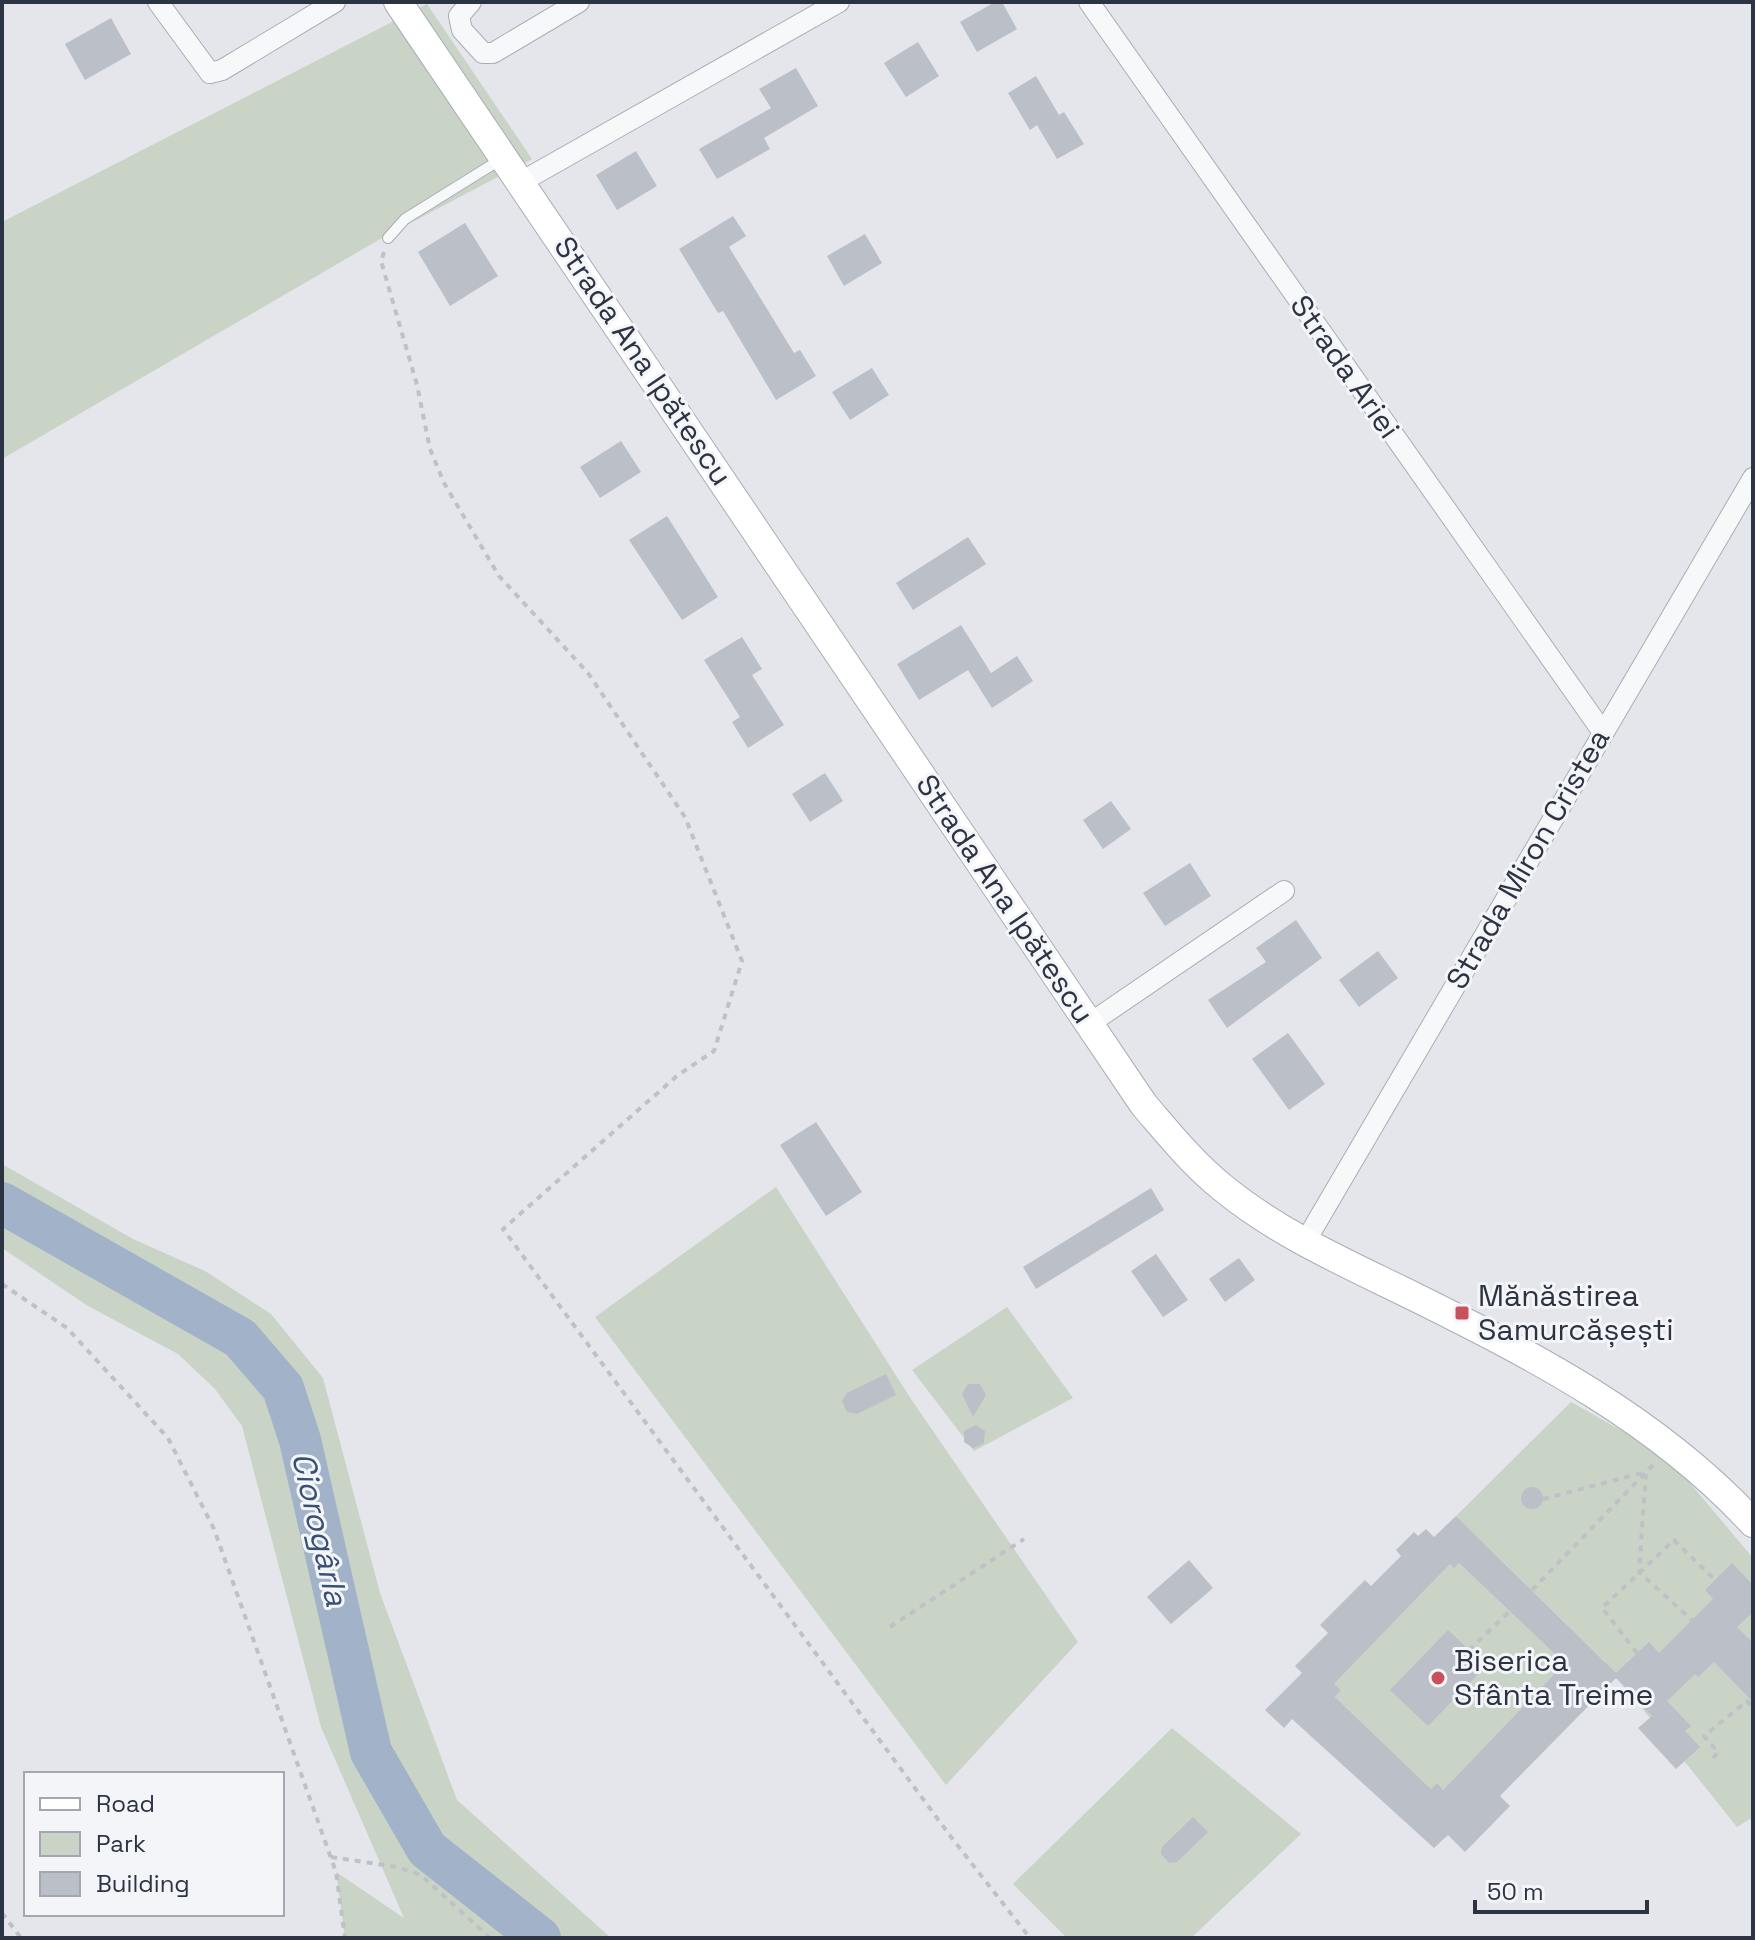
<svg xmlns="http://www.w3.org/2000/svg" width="1755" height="1940" font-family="'Space Grotesk',sans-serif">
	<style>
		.green { fill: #c9d4c6 }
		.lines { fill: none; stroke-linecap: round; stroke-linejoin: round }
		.river { stroke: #a2b2c9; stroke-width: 42 }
		.building { fill: #bbbfc8; fill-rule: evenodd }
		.lane-casing { stroke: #a9adb5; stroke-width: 12 }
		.street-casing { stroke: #a9adb5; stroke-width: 22 }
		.secondary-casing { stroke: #a9adb5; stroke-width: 30 }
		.path { stroke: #bec1c6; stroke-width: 4; stroke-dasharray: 6 6; stroke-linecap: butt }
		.lane { stroke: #f7f8f9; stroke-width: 10 }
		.street { stroke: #f7f8f9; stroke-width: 20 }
		.secondary { stroke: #fff; stroke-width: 28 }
		.poi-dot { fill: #c8525c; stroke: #f4f5f8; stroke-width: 3 }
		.labels { text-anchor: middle; stroke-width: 6; stroke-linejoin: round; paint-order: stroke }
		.street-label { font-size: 30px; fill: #2c3343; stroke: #f4f5f8 }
		.poi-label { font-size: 30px; fill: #2c3343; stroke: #f4f5f8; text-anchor: start }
		.water-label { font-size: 32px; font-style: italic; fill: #385075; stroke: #f4f5f8 }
	</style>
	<rect width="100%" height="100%" fill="#e4e6eb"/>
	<g class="green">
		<polygon points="427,4 532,159 382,238 2,459 2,222"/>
		<polygon points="2,1164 133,1239 205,1271 271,1314 323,1378 380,1593 457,1800 611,1938 345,1938 336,1872 404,1918 321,1727 242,1426 215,1389 178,1354 88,1306 2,1248"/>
		<polygon points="776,1187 911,1399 1078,1642 946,1785 595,1317"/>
		<polygon points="1007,1307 1073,1398 974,1451 912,1370"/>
		<polygon points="1571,1402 1642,1442 1684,1476 1753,1558 1753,1817 1737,1827 1605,1662 1456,1516"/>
		<polygon points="1459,1563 1559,1658 1554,1664 1559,1669 1443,1790 1437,1784 1431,1789 1335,1697 1341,1690 1334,1684 1450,1564"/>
		<polygon points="1172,1728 1301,1834 1191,1938 1067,1938 1013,1884"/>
	</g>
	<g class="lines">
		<polyline class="river" points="2,1203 240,1338 283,1388 300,1440 371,1752 427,1849 540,1938"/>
	</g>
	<g class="building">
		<polygon points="995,2 1002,2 1017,29 977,52 960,22"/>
		<polygon points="111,18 131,54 85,80 65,44"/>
		<polygon points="918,42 939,76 906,97 884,63"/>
		<polygon points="796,68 818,106 764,138 770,149 717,179 699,149 771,108 759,89"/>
		<polygon points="1036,76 1059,115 1064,112 1084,144 1057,159 1037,125 1030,130 1008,93"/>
		<polygon points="636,151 657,186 617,210 596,175"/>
		<polygon points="733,216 746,236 729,247 794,353 800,350 816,376 776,400 723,311 718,313 679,249"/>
		<polygon points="465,223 498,276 450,306 418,252"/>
		<polygon points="865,234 882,263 844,286 827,256"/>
		<polygon points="872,368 889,395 850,420 832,392"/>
		<polygon points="621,441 641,472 600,498 580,467"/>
		<polygon points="667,516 718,597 682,620 629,540"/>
		<polygon points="968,537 986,564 913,610 896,583"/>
		<polygon points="961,625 991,673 1017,656 1033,681 992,708 968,670 919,700 897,664"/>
		<polygon points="742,637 762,669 752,675 784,725 748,748 732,722 740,717 704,660"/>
		<polygon points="825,773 843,801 810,822 792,794"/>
		<polygon points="1111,801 1131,829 1103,849 1083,820"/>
		<polygon points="1190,863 1211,896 1165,926 1143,893"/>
		<polygon points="1296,920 1322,958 1227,1028 1208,1000 1266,962 1256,948"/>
		<polygon points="1378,951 1398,978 1359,1007 1339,980"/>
		<polygon points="1288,1033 1325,1084 1289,1110 1252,1059"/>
		<polygon points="816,1122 862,1192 826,1216 780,1145"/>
		<polygon points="1151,1188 1164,1210 1036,1289 1023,1267"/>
		<polygon points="1156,1254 1188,1300 1163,1317 1131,1271"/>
		<polygon points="1239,1258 1255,1280 1225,1302 1209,1279"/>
		<polygon points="886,1374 896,1395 857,1414 847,1412 842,1401 847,1393"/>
		<polygon points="968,1384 980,1384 986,1395 973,1417 962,1394"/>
		<polygon points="976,1425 985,1431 984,1443 973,1448 964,1442 964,1431"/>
		<circle cx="1532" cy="1498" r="11"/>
		<path d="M1456 1516 1616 1673 1649 1642 1659 1653 1713 1599 1705 1590 1732 1563 1753 1585V1612L1737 1627 1753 1643V1702L1714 1662 1698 1677 1695 1674 1667 1701 1691 1726 1685 1731 1700 1747 1676 1769 1638 1728 1652 1716 1616 1678 1500 1796 1510 1806 1465 1852 1448 1835 1434 1848 1292 1719 1284 1728 1265 1710 1302 1673 1295 1666 1328 1633 1320 1625 1365 1580 1371 1586 1401 1556 1396 1550 1414 1532 1418 1536 1426 1529 1434 1537ZM1459 1563 1559 1658 1554 1664 1559 1669 1443 1790 1437 1783 1431 1789 1335 1697 1341 1690 1334 1684 1450 1564 1454 1568Z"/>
		<polygon points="1189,1560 1213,1588 1171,1624 1147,1597"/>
		<polygon points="1448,1630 1486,1666 1428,1726 1390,1690"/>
		<polygon points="1193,1817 1208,1832 1177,1862 1169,1863 1161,1854 1162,1847"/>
	</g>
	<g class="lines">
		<defs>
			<polyline id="lane" points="388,238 405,219 503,158"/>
			<g id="street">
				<polyline points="158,2 210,73 222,70 335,2"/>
				<polyline points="471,2 459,16 462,30 483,53 493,53 579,2"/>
				<polyline points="1089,2 1602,731"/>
				<polyline points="521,182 839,2"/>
				<polyline points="1089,1024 1284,891"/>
				<polyline points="1305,1242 1753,478"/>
			</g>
			<path id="secondary" d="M398 2 1144 1105C1169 1134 1193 1164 1223 1188 1279 1234 1348 1264 1413 1296 1536 1357 1658 1420 1753 1523"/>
		</defs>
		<use href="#lane" class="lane-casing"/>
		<use href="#street" class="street-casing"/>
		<use href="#secondary" class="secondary-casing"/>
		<g class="path">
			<polyline points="384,252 381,261 417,385 430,449 444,483 499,576 588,673 685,817 742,961 714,1051 678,1075 503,1229 951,1837 1030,1938"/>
			<polyline points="2,1284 67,1328 168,1438 214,1529 336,1872 345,1938"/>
			<polyline points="1543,1499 1646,1472 1639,1572 1692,1620"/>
			<polyline points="1532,1590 1654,1464"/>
			<polyline points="890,1627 1024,1539"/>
			<polyline points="1469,1650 1510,1611"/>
			<polyline points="1637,1653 1602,1608 1674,1540 1715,1580"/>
			<polyline points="1713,1758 1718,1752 1704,1736 1747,1701 1753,1708"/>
			<polyline points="331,1857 397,1867 421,1875 490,1938"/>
			<polyline points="2,1913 21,1938"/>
		</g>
		<use href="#lane" class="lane"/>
		<use href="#street" class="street"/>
		<use href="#secondary" class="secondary"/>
	</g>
	<g class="poi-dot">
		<rect x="1454" y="1305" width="16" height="16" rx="4"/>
		<circle cx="1438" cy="1678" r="8"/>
	</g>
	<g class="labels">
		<g class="street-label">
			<text transform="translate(643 361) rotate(56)" y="10">Strada Ana Ipătescu</text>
			<text transform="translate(1345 367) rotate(55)" y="10">Strada Ariei</text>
			<text transform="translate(1528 859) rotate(-60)" y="10">Strada Miron Cristea</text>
			<text transform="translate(1005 899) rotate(56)" y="10">Strada Ana Ipătescu</text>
		</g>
		<g class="poi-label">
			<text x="1478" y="1306">Mănăstirea<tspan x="1478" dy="34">Samurcășești</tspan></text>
			<text x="1454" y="1671">Biserica<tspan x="1454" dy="34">Sfânta Treime</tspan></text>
		</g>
		<g class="water-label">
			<text transform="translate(320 1529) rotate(77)" y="11">Ciorogârla</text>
		</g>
	</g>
	<rect width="1755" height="1940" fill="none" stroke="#2c3343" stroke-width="8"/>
	<rect x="24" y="1772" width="260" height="144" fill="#f4f5f8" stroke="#a4a7b0" stroke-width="2"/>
	<rect x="40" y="1798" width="40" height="12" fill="#ffffff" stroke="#a4a7b0" stroke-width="2"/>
	<text x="96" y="1812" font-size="24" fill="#2c3343">Road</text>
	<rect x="40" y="1832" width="40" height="24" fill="#c9d4c6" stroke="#a4a7b0" stroke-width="2"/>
	<text x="96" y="1852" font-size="24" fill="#2c3343">Park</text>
	<rect x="40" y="1872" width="40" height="24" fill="#bbbfc8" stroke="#a4a7b0" stroke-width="2"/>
	<text x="96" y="1892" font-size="24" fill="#2c3343">Building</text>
	<path d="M1475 1900v12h172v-12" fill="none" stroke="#2c3343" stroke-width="4"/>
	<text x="1487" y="1900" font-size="24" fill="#2c3343" stroke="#f4f5f8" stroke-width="6" paint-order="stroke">50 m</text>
</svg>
